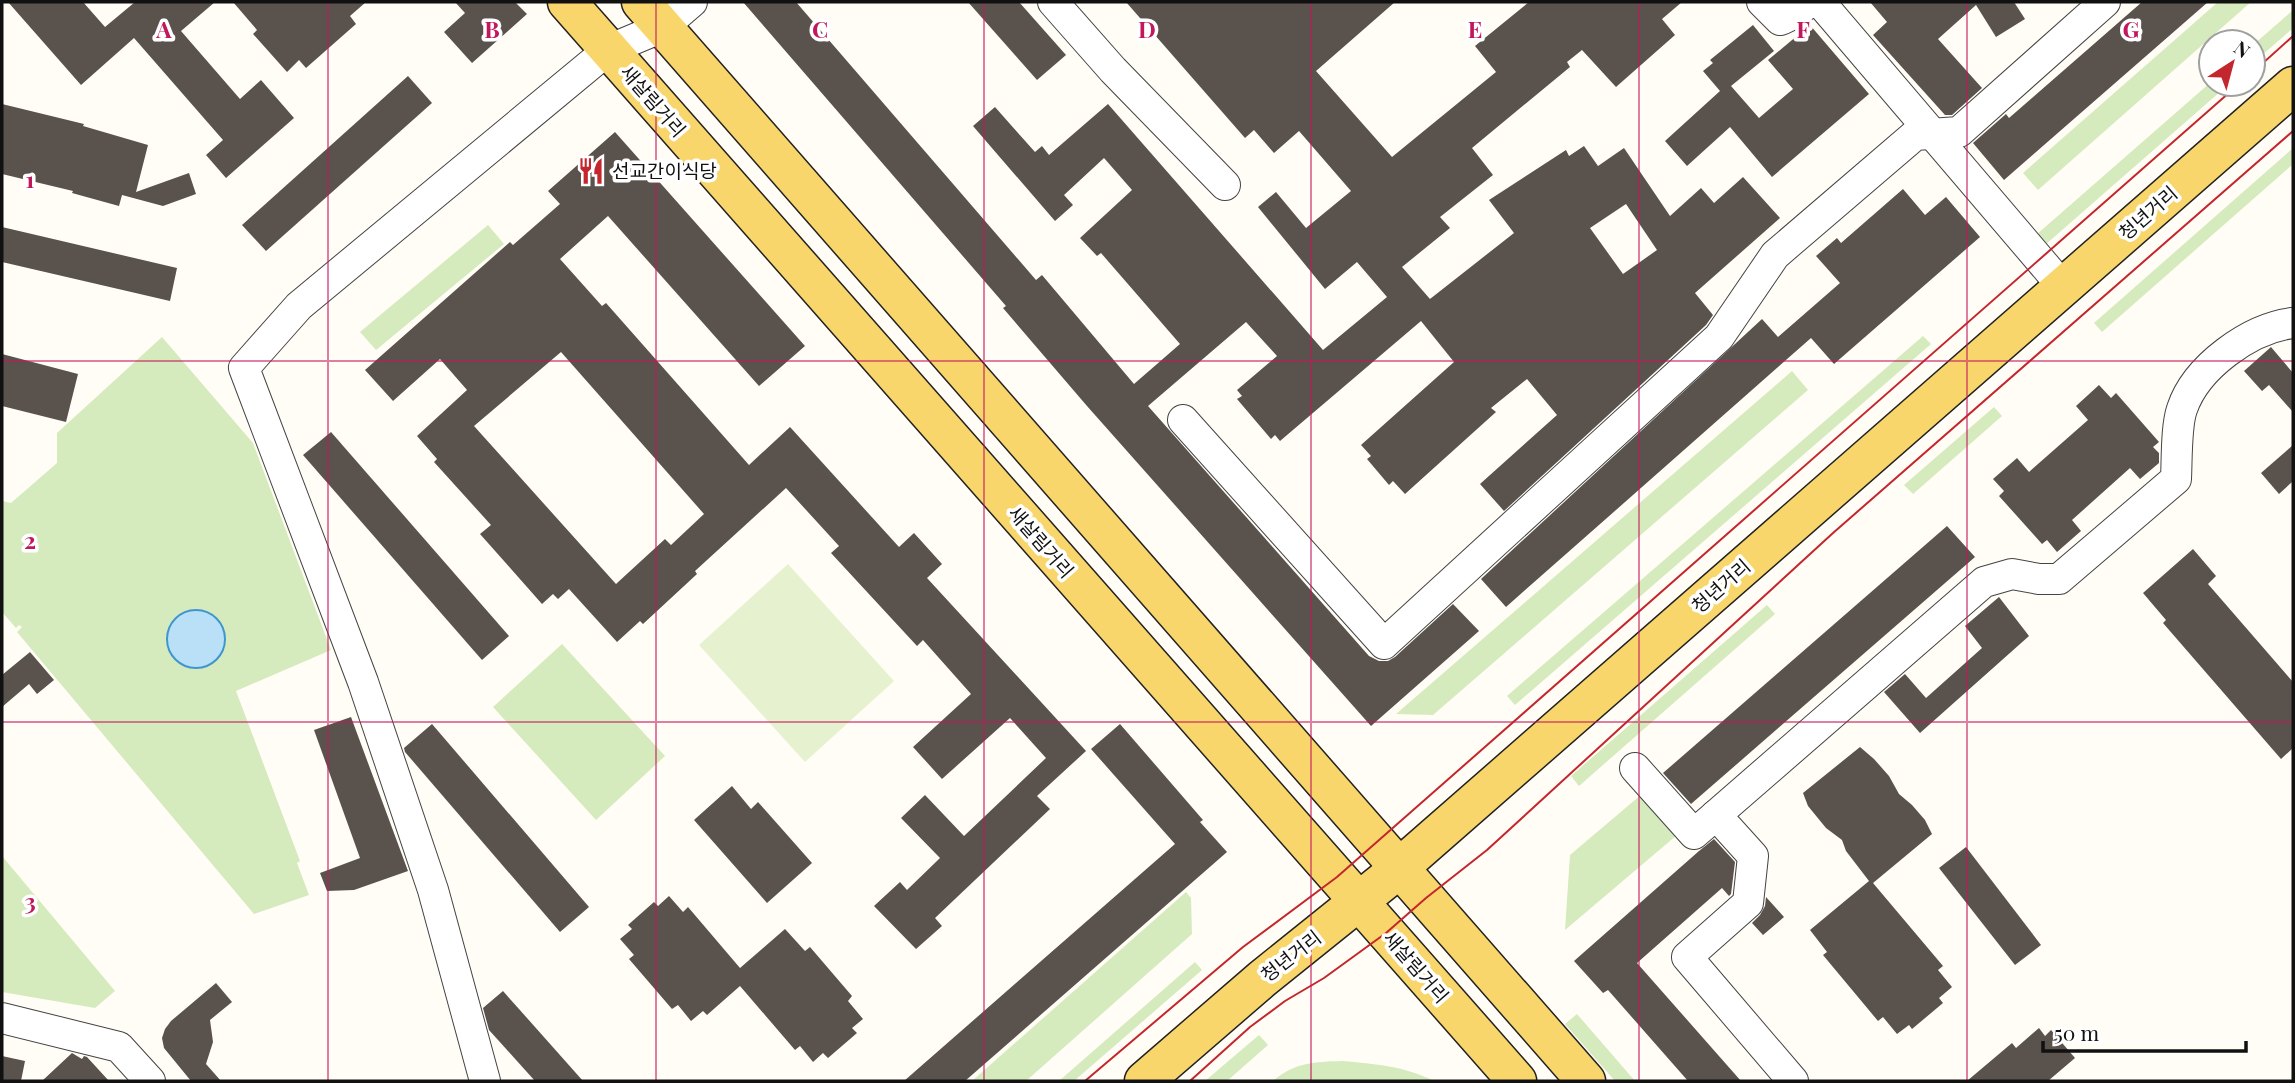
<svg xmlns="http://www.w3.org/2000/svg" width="2295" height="1083" font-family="'Playfair Display','Noto Sans KR',serif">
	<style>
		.green { fill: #d5ebbd }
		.pitch { fill: #e6f2cf }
		.water { fill: #b9e0f7; stroke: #3f96cf; stroke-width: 2 }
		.building { fill: #5a524d; fill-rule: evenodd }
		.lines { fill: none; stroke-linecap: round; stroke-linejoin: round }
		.minor-casing { stroke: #444; stroke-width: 32 }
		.major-casing { stroke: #222; stroke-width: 41 }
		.minor { stroke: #fff; stroke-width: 30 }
		.major { stroke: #f9d66b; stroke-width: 38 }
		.tram { stroke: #c4262e; stroke-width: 2 }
		.grid { fill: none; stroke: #c2185b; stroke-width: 2; stroke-opacity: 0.55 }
		.labels { text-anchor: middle; stroke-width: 7; stroke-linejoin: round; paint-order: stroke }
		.street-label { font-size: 19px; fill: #111; stroke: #fff }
		.poi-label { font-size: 19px; fill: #111; stroke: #fff; text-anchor: start }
		.grid-label { font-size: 23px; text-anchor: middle; font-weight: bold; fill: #c2185b; stroke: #fff; stroke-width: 7; stroke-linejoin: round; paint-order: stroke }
	</style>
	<rect width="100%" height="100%" fill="#fffdf5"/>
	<g class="green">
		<polygon points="2218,2 2251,2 2038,190 2023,173"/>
		<polygon points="2293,10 2293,28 2253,63 2253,45"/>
		<polygon points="2211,82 2211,84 2229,84 2037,252 2028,242"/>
		<polygon points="2293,148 2293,164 2102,332 2094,323"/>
		<polygon points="488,225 504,244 376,350 360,332"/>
		<polygon points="1923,336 1931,344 1515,705 1507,696"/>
		<polygon points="162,337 253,443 331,650 236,691 300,861 297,863 309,895 254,914 17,632 22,627 19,625 16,628 2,612 2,501 11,503 57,463 57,433"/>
		<polygon points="1792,371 1808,390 1433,715 1396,714"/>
		<polygon points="1994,407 2002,416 1913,494 1904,485"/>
		<polygon points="1767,605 1775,614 1579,786 1571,776"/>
		<polygon points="562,644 665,756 596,820 493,707"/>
		<polygon points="1642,794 1677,835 1565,930 1570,855"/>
		<polygon points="2,856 115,991 95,1008 2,992"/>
		<polygon points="1186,892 1191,898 1192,934 1026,1081 972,1081"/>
		<polygon points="1195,962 1202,970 1074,1081 1059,1081"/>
		<polygon points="1577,1014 1635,1081 1615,1081 1565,1024"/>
		<polygon points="1259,1035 1268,1045 1227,1081 1205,1081"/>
		<path d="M1342 1061C1375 1064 1404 1066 1434 1081H1273C1295 1062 1315 1062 1342 1061Z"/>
	</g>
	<polygon class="pitch" points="788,564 894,681 805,762 699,645"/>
	<circle class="water" cx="196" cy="639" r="29"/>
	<g class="building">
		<polygon points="8,2 83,2 105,27 135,2 215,2 181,31 240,99 261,80 294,118 226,178 206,155 223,140 134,38 81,85"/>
		<polygon points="233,2 366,2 350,16 356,24 306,68 299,60 287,72 253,34 257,30"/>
		<polygon points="455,2 515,2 527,14 472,63 444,32 465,13"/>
		<path d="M743 2H796L1036 280 1042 275 1134 384 1180 344 1101 253 1097 256 1080 238 1132 190 1104 158 1064 195 1073 205 1055 221 973 126 995 107 1035 152 1042 146 1049 155 1108 104 1323 350 1387 297 1357 262 1325 289 1258 207 1276 192 1306 228 1351 191 1299 131 1274 153 1254 130 1245 138 1126 2H1395L1316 71 1392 157 1496 72 1475 46 1529 2H1682L1662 19 1675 35 1616 87 1582 50 1567 62 1570 67 1472 148 1493 175 1440 217 1450 228 1402 267 1430 299 1514 233 1489 200 1566 150 1569 156 1584 146 1598 166 1624 148 1670 216 1701 188 1714 203 1743 177 1780 218 1695 293 1713 315 1706 325 1504 511 1480 484 1557 415 1527 379 1491 408 1496 412 1405 494 1393 481 1389 485 1367 459 1371 456 1361 445 1454 362 1421 321 1280 441 1275 435 1271 439 1237 399 1242 396 1237 390 1277 356 1246 322 1148 406 1369 656 1379 661H1388L1395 657 1453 604 1479 631 1371 726 1087 406 1003 308 1006 306ZM1626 204 1657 250 1623 274 1590 228Z"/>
		<polygon points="968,2 1019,2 1066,55 1037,80"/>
		<polygon points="1870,2 2014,2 2025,19 1996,37 1976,5 1938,39 1982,88 1952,115 1945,115 1873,35 1887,22"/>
		<polygon points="2142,2 2208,2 2004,180 1973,143 2006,114 2009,118"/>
		<polygon points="1753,25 1774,51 1731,86 1759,118 1793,89 1768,60 1810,25 1869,94 1772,177 1730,127 1687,166 1665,141 1720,91 1703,71 1713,63 1710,60"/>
		<polygon points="408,76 432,103 266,251 242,225"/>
		<polygon points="2,104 84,124 83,126 148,145 136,192 189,173 196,194 163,206 122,195 119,206 72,193 73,191 2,174"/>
		<path d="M615 132 805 346 759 386 608 216 560 259 602 306 606 303 749 465 790 427 899 547 914 533 942 564 927 578 1086 751 1037 796 1050 809 935 918 942 926 916 949 874 906 900 882 907 890 940 858 901 818 925 795 964 836 1046 758 1010 718 942 779 913 747 971 694 923 640 917 646 831 553 839 546 786 488 695 571 697 574 643 624 640 621 617 642 569 589 558 599 553 594 542 604 480 534 491 525 434 462 437 459 417 436 467 390 440 359 393 401 365 370 510 242 513 245 560 204 548 191ZM561 352 704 514 671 545 665 539 616 584 474 426Z"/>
		<polygon points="1903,189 1925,215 1946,197 1980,237 1834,364 1811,338 1506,607 1481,579 1762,319 1778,337 1840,283 1816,256 1837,238 1841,243"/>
		<polygon points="2,227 177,268 170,301 2,262"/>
		<polygon points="2271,347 2293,373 2293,412 2269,385 2262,391 2244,371"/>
		<polygon points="2,354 78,374 66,422 2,406"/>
		<polygon points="2099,385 2111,398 2116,393 2159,442 2153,447 2159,453 2159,463 2140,479 2130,468 2072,520 2081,531 2057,552 2047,540 2042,544 1999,496 2004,491 1993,479 2017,458 2029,472 2088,420 2076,406"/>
		<polygon points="331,432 509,636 482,660 303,455"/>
		<polygon points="2293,445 2293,481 2279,494 2261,473"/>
		<polygon points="1947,526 1975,557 1691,804 1663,773"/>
		<polygon points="2193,549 2216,576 2208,584 2293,682 2293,748 2281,759 2163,623 2166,620 2143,593"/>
		<polygon points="1999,597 2029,636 1920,733 1884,692 1905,674 1926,698 1982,648 1965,626"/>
		<polygon points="30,652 54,680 37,694 29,684 2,707 2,675"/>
		<polygon points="351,717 408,871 354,890 327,891 320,873 360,858 314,730"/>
		<polygon points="432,724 589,907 560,932 405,752 404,748"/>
		<polygon points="1120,724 1203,820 1200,822 1227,852 965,1081 904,1081 1175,844 1091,749"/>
		<polygon points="1860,747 1874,759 1889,776 1899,794 1912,805 1925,820 1932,834 1873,883 1943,966 1938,970 1952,987 1939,998 1943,1003 1912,1029 1909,1025 1897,1034 1883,1017 1878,1021 1823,955 1827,952 1810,930 1869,881 1846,851 1842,840 1826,828 1808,806 1803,793"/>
		<polygon points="732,786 751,809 758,802 812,863 767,903 694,820"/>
		<polygon points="1714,839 1735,862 1731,894 1729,896 1722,888 1637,963 1741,1081 1688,1081 1608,990 1603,993 1574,961 1699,851"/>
		<polygon points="1966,847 2041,945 2015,965 1939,868"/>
		<polygon points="669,896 683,912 688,907 740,968 785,929 805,951 810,947 852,996 848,1001 863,1019 852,1028 857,1033 828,1058 823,1053 813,1062 800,1046 795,1050 740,986 707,1015 703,1011 691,1021 678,1005 672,1009 629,959 634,955 620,939 632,929 628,925 654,902 658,906"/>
		<polygon points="1766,897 1784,917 1763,935 1752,923 1760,915 1765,906"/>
		<polygon points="216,983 232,1002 210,1020 213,1042 206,1064 221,1081 191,1081 164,1048 162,1038 165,1029 171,1021"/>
		<polygon points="503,991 583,1081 535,1081 489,1030 483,1008"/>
		<polygon points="2039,1028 2045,1036 2051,1030 2075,1058 2048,1081 1967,1081 2012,1043 2016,1048"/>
		<polygon points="72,1053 82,1059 84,1056 87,1057 109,1081 42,1081"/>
		<polygon points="2,1056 25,1061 21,1081 2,1081"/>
	</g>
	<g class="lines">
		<defs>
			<g id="minor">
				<polyline points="1053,2 1113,70 1225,185"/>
				<path d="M1762 2 1780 20C1794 16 1802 4 1814 2"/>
				<polyline points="1820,2 2063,287"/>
				<polyline points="1183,420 1384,644 1719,337 1775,255 1915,135 1959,132 2105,2"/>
				<polyline points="1635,768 1694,834 1716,815"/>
				<polyline points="2,1018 119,1047 150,1081"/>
				<polyline points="485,1081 433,890 363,682 244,368 299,306 608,50 663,27 692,2"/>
				<path d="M1793 1081 1687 957 1748 903 1753 856 1716 815 1984 582 2012 574 2039 579H2059L2176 479C2177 459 2176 426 2182 409 2196 367 2250 328 2293 323"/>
			</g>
			<g id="major">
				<polyline points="567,2 1517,1081"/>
				<polyline points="641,2 1586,1081"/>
				<polyline points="1144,1081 1262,979 1384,881 2293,86"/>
			</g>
		</defs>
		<use href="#minor" class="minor-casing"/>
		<use href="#major" class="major-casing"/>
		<use href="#minor" class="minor"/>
		<use href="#major" class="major"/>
		<g class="tram">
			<polyline points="2253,72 2293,36"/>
			<polyline points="1085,1081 1243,947 1337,877 2239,84"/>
			<polyline points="1190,1081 1250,1027 1285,1001 1324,978 1386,933 1426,898 1487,850 1833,533 2293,131"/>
		</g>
	</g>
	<path class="grid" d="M328 2V1081M656 2V1081M984 2V1081M1311 2V1081M1639 2V1081M1967 2V1081M2 361H2293M2 722H2293"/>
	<defs>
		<symbol id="restaurant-bare" viewBox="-9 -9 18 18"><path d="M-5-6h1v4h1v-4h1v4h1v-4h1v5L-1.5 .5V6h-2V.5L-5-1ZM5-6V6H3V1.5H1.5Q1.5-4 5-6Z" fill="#c4262e" stroke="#fff" stroke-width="2.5" paint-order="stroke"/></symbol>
	</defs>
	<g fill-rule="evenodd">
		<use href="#restaurant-bare" x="572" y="152" width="38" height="38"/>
	</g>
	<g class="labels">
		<g class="street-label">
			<text transform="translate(653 101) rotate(49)" y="7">새살림거리</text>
			<text transform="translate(2148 213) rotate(-41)" y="7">청년거리</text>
			<text transform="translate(1041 542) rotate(49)" y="7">새살림거리</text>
			<text transform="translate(1721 586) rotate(-41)" y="7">청년거리</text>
			<text transform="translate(1291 956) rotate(-38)" y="7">청년거리</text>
			<text transform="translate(1416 967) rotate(49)" y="7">새살림거리</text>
		</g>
		<g class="poi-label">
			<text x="612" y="178">선교간이식당</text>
		</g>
	</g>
	<g class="grid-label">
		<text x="164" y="38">A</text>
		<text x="492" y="38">B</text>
		<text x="820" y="38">C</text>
		<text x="1147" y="38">D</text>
		<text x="1475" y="38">E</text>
		<text x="1803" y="38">F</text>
		<text x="2131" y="38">G</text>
		<text x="30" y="188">1</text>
		<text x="30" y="549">2</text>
		<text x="30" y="910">3</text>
	</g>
	<rect width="2295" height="1083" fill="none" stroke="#111111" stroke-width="7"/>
	<g transform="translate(2232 63) rotate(36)"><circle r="33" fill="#ffffff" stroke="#a0a0a0" stroke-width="2"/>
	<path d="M0-5L12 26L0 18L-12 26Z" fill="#c4262e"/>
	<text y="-10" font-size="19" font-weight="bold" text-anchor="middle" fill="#111111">N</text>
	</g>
	<path d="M2043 1041v10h203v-10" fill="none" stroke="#111111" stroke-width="3.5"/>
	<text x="2054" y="1041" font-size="21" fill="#111111" stroke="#ffffff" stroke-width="5" paint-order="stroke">50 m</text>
</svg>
